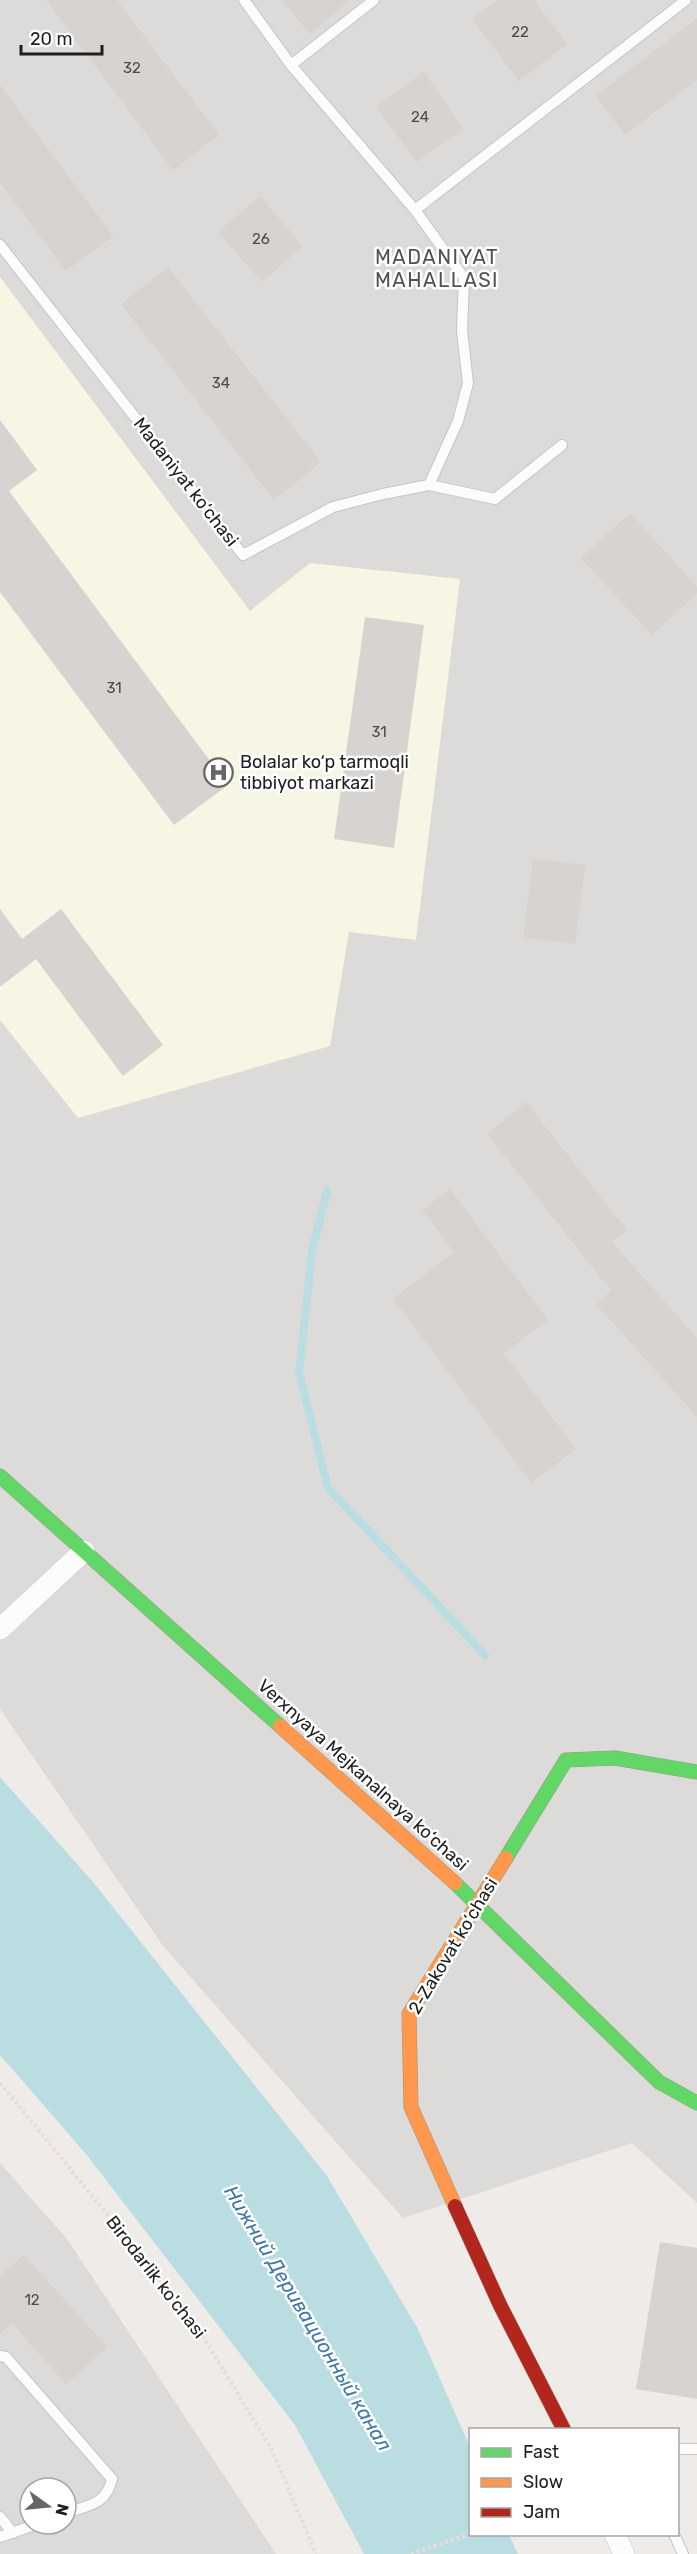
<svg xmlns="http://www.w3.org/2000/svg" width="697" height="2554" font-family="Rubik,sans-serif">
	<style>
		.residential { fill: #dddbd9; fill-rule: evenodd }
		.education { fill: #f7f5e4 }
		.water { fill: #badde2 }
		.lines { fill: none; stroke-linecap: round; stroke-linejoin: round }
		.stream { stroke: #badde2; stroke-width: 8 }
		.building { fill: #d6d3d1 }
		.lane-casing { stroke: #c6c5c4; stroke-width: 12 }
		.street-casing { stroke: #c6c5c4; stroke-width: 22 }
		.fast-casing { stroke: #99987f; stroke-width: 15 }
		.slow-casing { stroke: #99987f; stroke-width: 15 }
		.jam-casing { stroke: #99987f; stroke-width: 15 }
		.path { stroke: #ecdad9; stroke-width: 4; stroke-dasharray: 3 3; stroke-linecap: butt }
		.lane { stroke: #fcfcfc; stroke-width: 10 }
		.street { stroke: #fcfcfc; stroke-width: 21 }
		.fast { stroke: #63d668; stroke-width: 14 }
		.slow { stroke: #ff974d; stroke-width: 14 }
		.jam { stroke: #b3261e; stroke-width: 14 }
		.labels { text-anchor: middle; stroke-width: 5; stroke-linejoin: round; paint-order: stroke }
		.number-label { font-size: 15px; fill: #4d4c4c }
		.street-label { font-size: 18px; fill: #1f1f1f; stroke: #fff }
		.poi-label { font-size: 18px; fill: #1f1f1f; stroke: #fff; text-anchor: start }
		.neighbourhood-label { font-size: 20px; letter-spacing: 1.5px; fill: #525252; stroke: #fff }
		.water-label { font-size: 20px; font-style: italic; fill: #4179a5; stroke: #fff }
	</style>
	<rect width="100%" height="100%" fill="#eeebe8"/>
	<g class="residential">
		<polygon points="0,0 697,0 697,2203 632,2143 403,2218 163,1946 0,1709"/>
		<path d="M0 2163 67 2239 276 2554H0ZM30 2488H66V2524H30Z"/>
	</g>
	<polygon class="education" points="0,277 250,611 310,563 460,579 416,940 349,932 330,1046 78,1118 0,1020"/>
	<polygon class="water" points="0,1777 93,1882 327,2176 418,2329 470,2447 470,2534 509,2535 518,2554 364,2554 295,2425 86,2154 0,2055"/>
	<g class="lines">
		<polyline class="stream" points="327,1191 312,1251 299,1373 328,1488 485,1655"/>
	</g>
	<g class="building">
		<polygon points="46,0 117,0 219,135 173,170"/>
		<polygon points="282,0 350,0 310,34"/>
		<polygon points="498,0 534,0 567,44 519,81 472,19"/>
		<polygon points="697,18 697,80 625,135 596,96"/>
		<polygon points="424,72 463,129 416,162 376,106"/>
		<polygon points="0,85 113,236 66,271 0,183"/>
		<polygon points="260,196 303,246 262,282 218,232"/>
		<polygon points="168,267 321,462 274,500 121,304"/>
		<polygon points="0,420 37,470 9,491 228,785 174,825 0,592"/>
		<polygon points="630,513 697,587 697,593 652,635 581,558"/>
		<polygon points="365,617 424,625 394,848 334,839"/>
		<polygon points="533,859 585,865 575,944 523,937"/>
		<polygon points="0,909 22,939 61,909 163,1045 123,1076 36,959 0,987"/>
		<polygon points="526,1102 627,1230 612,1242 697,1338 697,1417 596,1304 611,1291 487,1134"/>
		<polygon points="450,1189 548,1320 504,1353 576,1449 531,1483 393,1299 454,1252 422,1210"/>
		<polygon points="660,2242 697,2248 697,2399 636,2389"/>
		<polygon points="24,2255 107,2347 66,2384 12,2323 0,2334 0,2276"/>
	</g>
	<g class="lines">
		<defs>
			<g id="lane">
				<polyline points="244,0 291,65 415,210 464,278 462,331 468,383 458,421 429,485"/>
				<polyline points="291,65 374,0"/>
				<polyline points="415,210 686,0"/>
				<polyline points="0,245 243,555 333,507 383,494 429,485 495,499 562,445"/>
				<path d="M0 2356 6 2357 112 2479C106 2505 89 2505 66 2513"/>
				<polyline points="678,2449 697,2449"/>
				<polyline points="0,2517 13,2533"/>
				<polyline points="674,2534 683,2554"/>
				<polyline points="0,2537 37,2524"/>
			</g>
			<g id="street">
				<polyline points="0,1629 84,1551"/>
				<polyline points="615,2534 624,2554"/>
			</g>
			<g id="fast">
				<polyline points="0,1476 280,1726"/>
				<polyline points="506,1858 566,1760 615,1758 697,1772"/>
				<polyline points="455,1883 659,2082 697,2103"/>
			</g>
			<g id="slow">
				<polyline points="280,1726 455,1883"/>
				<polyline points="455,2206 411,2107 409,2014 506,1858"/>
			</g>
			<polyline id="jam" points="455,2206 500,2305 564,2430"/>
		</defs>
		<use href="#lane" class="lane-casing"/>
		<use href="#street" class="street-casing"/>
		<use href="#fast" class="fast-casing"/>
		<use href="#slow" class="slow-casing"/>
		<use href="#jam" class="jam-casing"/>
		<g class="path">
			<polyline points="0,2083 191,2317 271,2448 316,2554"/>
			<polyline points="411,2554 470,2534"/>
		</g>
		<use href="#lane" class="lane"/>
		<use href="#street" class="street"/>
		<use href="#fast" class="fast"/>
		<use href="#slow" class="slow"/>
		<use href="#jam" class="jam"/>
	</g>
	<defs>
		<symbol id="hospital-ring" viewBox="-11 -11 22 22"><circle r="9.5" fill="#fff" stroke="#676665" stroke-width="1.5"/><path d="M-5-5h3v3.5h4V-5h3V5h-3V1.5h-4V5h-3Z" fill="#676665"/></symbol>
	</defs>
	<g fill-rule="evenodd">
		<use href="#hospital-ring" x="202" y="756" width="33" height="33"/>
	</g>
	<g class="labels">
		<g class="number-label">
			<text x="520" y="37">22</text>
			<text x="132" y="73">32</text>
			<text x="420" y="122">24</text>
			<text x="261" y="244">26</text>
			<text x="221" y="388">34</text>
			<text x="114" y="693">31</text>
			<text x="379" y="737">31</text>
			<text x="32" y="2305">12</text>
		</g>
		<g class="street-label">
			<text transform="translate(186 482) rotate(52)" y="6">Madaniyat ko‘chasi</text>
			<text transform="translate(363 1775) rotate(42)" y="6">Verxnyaya Mejkanalnaya ko‘chasi</text>
			<text transform="translate(453 1946) rotate(-59)" y="6">2-Zakovat ko‘chasi</text>
			<text transform="translate(156 2277) rotate(52)" y="6">Birodarlik ko'chasi</text>
		</g>
		<g class="poi-label">
			<text x="240" y="768">Bolalar ko‘p tarmoqli<tspan x="240" dy="21">tibbiyot markazi</tspan></text>
		</g>
		<g class="neighbourhood-label">
			<text x="437" y="264">MADANIYAT<tspan x="437" dy="23">MAHALLASI</tspan></text>
		</g>
		<g class="water-label">
			<text transform="translate(308 2318) rotate(59)" y="7">Нижний Деривационный канал</text>
		</g>
	</g>
	<rect x="469" y="2428" width="210" height="108" fill="#ffffff" stroke="#a5a5a5" stroke-width="1.5"/>
	<rect x="481" y="2448" width="30" height="9" fill="#63d668" stroke="#a5a5a5" stroke-width="1.5"/>
	<text x="523" y="2458" font-size="18" fill="#1f1f1f">Fast</text>
	<rect x="481" y="2478" width="30" height="9" fill="#ff974d" stroke="#a5a5a5" stroke-width="1.5"/>
	<text x="523" y="2488" font-size="18" fill="#1f1f1f">Slow</text>
	<rect x="481" y="2508" width="30" height="9" fill="#b3261e" stroke="#a5a5a5" stroke-width="1.5"/>
	<text x="523" y="2518" font-size="18" fill="#1f1f1f">Jam</text>
	<g transform="translate(48 2506) rotate(105)"><circle r="28" fill="#ffffff" stroke="#a5a5a5" stroke-width="1.5"/>
	<path d="M0-4.5L10 22L0 15L-10 22Z" fill="#676665"/>
	<text y="-9" font-size="16" font-weight="bold" text-anchor="middle" fill="#1f1f1f">N</text>
	</g>
	<path d="M21 45v9h81v-9" fill="none" stroke="#1f1f1f" stroke-width="3"/>
	<text x="30" y="45" font-size="18" fill="#1f1f1f" stroke="#ffffff" stroke-width="4.5" paint-order="stroke">20 m</text>
</svg>
